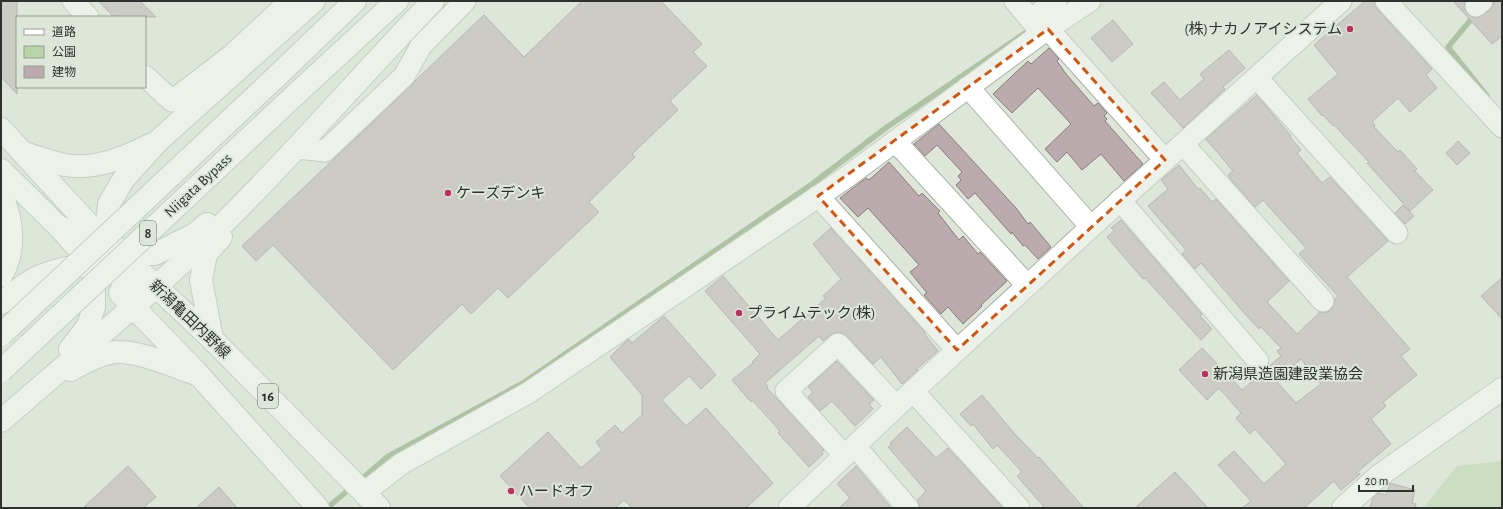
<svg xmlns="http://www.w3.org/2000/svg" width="1503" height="509" font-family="'Alegreya Sans','Noto Sans JP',sans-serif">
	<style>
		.green { fill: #b7d5a7 }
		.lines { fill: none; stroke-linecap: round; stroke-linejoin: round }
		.stream { stroke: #769764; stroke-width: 5.5 }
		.building { fill: #bbaaae; stroke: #8b7c7f; fill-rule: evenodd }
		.street-casing { stroke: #aab2a6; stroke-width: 23 }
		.secondary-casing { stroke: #aab2a6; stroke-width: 24 }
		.primary-casing { stroke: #aab2a6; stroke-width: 24 }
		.highway-casing { stroke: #aab2a6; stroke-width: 24 }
		.street { stroke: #fff; stroke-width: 21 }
		.secondary { stroke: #fff; stroke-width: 22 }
		.primary { stroke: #fff; stroke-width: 22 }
		.highway { stroke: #fff; stroke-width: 22 }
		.highway-bridge-casing { stroke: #aab2a6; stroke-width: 24; stroke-linecap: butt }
		.highway-bridge { stroke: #fff; stroke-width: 22 }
		.marked { fill: none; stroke: #d5550f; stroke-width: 3; stroke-dasharray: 8 5; stroke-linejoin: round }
		.poi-dot { fill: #bd3062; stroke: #dde6d9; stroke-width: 1.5 }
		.labels { text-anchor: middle; stroke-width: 4; stroke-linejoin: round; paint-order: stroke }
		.shield { fill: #dde6d9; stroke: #626761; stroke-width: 1 }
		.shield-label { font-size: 14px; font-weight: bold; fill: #2e312d }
		.poi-label { font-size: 15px; fill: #2e312d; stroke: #dde6d9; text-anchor: start }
		.street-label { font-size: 15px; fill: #2e312d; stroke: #dde6d9 }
	</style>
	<rect width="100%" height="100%" fill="#dde6d9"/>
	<polygon class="green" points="1502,461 1502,508 1423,508 1457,466"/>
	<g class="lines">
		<g class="stream">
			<polyline points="1060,8 1071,1"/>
			<polyline points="1479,10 1448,47 1487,96"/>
			<polyline points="358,482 387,457 523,383 812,184 887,127 1025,33"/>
			<polyline points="327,508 352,487"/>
		</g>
	</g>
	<g class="building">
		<polygon points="5,1 17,1 17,94 1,77 1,5"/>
		<polygon points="98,1 140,1 156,17 114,17"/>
		<polygon points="582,1 661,1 702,44 693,52 707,66 670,101 678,110 632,154 635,157 589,202 599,212 508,298 498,288 471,314 462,304 393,370 273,245 256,261 242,246 412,85 416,80 484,15 524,57"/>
		<polygon points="1365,1 1374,1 1377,9 1432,69 1426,75 1437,88 1410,112 1398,98 1372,122 1375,125 1374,127 1398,152 1400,150 1417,169 1415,171 1433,190 1410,211 1367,163 1369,162 1334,125 1333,126 1323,115 1322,116 1308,99 1338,74 1314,45"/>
		<polygon points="1453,1 1465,1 1464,8 1467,13 1472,17 1478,18 1490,10 1493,5 1494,1 1502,1 1502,36 1492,44"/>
		<polygon points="1113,20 1133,44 1112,62 1091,38"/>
		<polygon points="1049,48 1059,59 1057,61 1066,74 1094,106 1098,103 1107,113 1104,116 1107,119 1105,121 1143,164 1124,181 1101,154 1082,170 1067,152 1057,162 1045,149 1071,124 1038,88 1012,113 993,94 1028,61 1031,64"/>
		<polygon points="1229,50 1245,68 1223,87 1225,89 1183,128 1151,93 1164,82 1180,100 1204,79 1200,74"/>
		<path d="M1257 95 1291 136 1290 137 1301 150 1297 153 1322 183 1330 177 1388 241 1347 277 1410 349 1401 356 1417 375 1383 402 1386 406 1371 419 1391 444 1356 473 1360 474 1341 490 1334 481 1304 508H1242L1251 501 1218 465 1234 451 1264 484 1286 464 1255 429 1250 434 1236 418 1241 413 1219 388 1207 400 1179 370 1202 348 1242 390 1281 356 1277 351 1281 348 1261 327 1259 329 1245 314 1201 263 1195 269 1182 254 1186 250 1148 206 1168 189 1161 180 1179 165 1198 189 1200 188 1212 202 1216 199 1289 281 1267 302 1297 334 1320 312 1326 313 1331 310 1334 304 1335 299 1338 296 1299 254 1306 248 1263 200 1255 207 1233 182 1228 175 1233 171 1206 139ZM1301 359 1321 384 1296 403 1276 381Z"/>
		<polygon points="939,124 1016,208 1028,224 1030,222 1051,247 1038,259 1025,245 1023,246 1012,232 1011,234 975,193 968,199 956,185 961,180 958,176 962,172 937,145 925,156 914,144"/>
		<polygon points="1458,141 1470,153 1457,165 1446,153"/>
		<polygon points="889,162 919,196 922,193 940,211 938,213 959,240 963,236 978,254 980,252 1007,281 981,305 982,306 963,324 948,307 941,314 924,295 927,293 910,272 919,265 868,208 858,217 840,198 866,178 869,180"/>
		<polygon points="1403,205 1414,216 1405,224 1395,213"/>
		<polygon points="1121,220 1202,314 1200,316 1212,329 1201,340 1145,278 1143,279 1107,237 1114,231 1111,228"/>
		<polygon points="831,228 925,332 924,333 938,351 917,369 918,370 902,384 881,357 873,364 847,336 842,333 836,332 830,335 823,341 819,336 765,383 768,387 767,388 824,450 822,452 823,454 809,467 778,433 780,431 752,400 751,402 732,380 753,363 752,362 760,354 705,291 723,276 778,340 826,298 823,296 841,279 813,244"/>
		<polygon points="1502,278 1502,319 1481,296"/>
		<polygon points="664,316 716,375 701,389 689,376 662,400 686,426 706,408 773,483 746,508 632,508 624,500 615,508 530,508 500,476 548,432 581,468 602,450 596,442 615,425 622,433 642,415 642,395 610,357 627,340 629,339 632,343"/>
		<polygon points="837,361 874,400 869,404 873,409 855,426 832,401 820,411 808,397 813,392 808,387"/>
		<polygon points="982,395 1014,433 1038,458 1039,457 1084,508 1045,508 1017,476 1022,472 997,445 993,449 973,424 971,426 960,414"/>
		<polygon points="907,427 936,458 948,448 1003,508 920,508 917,500 926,491 888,447 892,444 890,443"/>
		<polygon points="128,466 156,497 143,508 83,508"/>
		<polygon points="856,466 891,508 839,508 850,498 837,484"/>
		<polygon points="1175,472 1208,508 1135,508"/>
		<polygon points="1390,483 1415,490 1412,503 1416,504 1415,508 1370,508 1373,498 1378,493 1386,495"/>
		<polygon points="219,487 237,508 196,508"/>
	</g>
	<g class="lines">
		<defs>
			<g id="street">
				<polyline points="73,1 88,17"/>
				<polyline points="1015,1 1042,33"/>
				<polyline points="1386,1 1502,127"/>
				<polyline points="1476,6 1482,1"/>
				<polyline points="1031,19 1056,1"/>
				<polyline points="1048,29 1165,160"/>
				<polyline points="145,76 172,101 232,55 290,1"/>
				<polyline points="1257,78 1397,233"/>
				<polyline points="968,87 1091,227"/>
				<polyline points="895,141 1027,285"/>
				<polyline points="1183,144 1323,301"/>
				<polyline points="297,148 325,151 404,76 421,46 465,1"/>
				<polyline points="818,196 957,350"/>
				<polyline points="1120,200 1258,361"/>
				<polyline points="913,391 1019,508"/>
				<polyline points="855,446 908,508"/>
				<polyline points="844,455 786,391 838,344 896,406"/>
				<polyline points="364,493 401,464 528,393 844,179 1042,33 1090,1"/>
				<polyline points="789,508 913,391 1091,227 1341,1"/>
			</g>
			<polyline id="secondary" points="1343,508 1380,475 1502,389"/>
			<g id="primary">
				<polyline points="1,129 91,227"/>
				<polyline points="1,170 59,227 96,268"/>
				<polyline points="143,274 212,339 379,508"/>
				<polyline points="120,293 199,375 318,508"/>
			</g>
			<g id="highway">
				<polyline points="276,77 355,1"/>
				<polyline points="295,95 397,1"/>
				<path d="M24 153C37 157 51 162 65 165 95 170 124 158 150 145"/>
				<path d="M1 194C13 219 16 252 1 276"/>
				<polyline points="59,227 133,254 155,254 195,234 207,224"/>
				<path d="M1 303C12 295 24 284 36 278 60 267 91 262 117 269 130 273 144 280 156 285"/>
				<polyline points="134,306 116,269 111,247 107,222 109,204 123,180 158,141 314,1"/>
				<polyline points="212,339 201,280 206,254 221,237"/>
				<polyline points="70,349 88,326 94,307 94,266 78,214"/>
				<path d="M71 370C83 363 104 352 118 352 144 352 174 367 199 375"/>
				<path d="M1 421C78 354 157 289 230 217 300 147 364 72 433 1"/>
			</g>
		</defs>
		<use href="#street" class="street-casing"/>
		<use href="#secondary" class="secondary-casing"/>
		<use href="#primary" class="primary-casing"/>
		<use href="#highway" class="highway-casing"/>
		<use href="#street" class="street"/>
		<use href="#secondary" class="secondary"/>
		<use href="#primary" class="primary"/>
		<use href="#highway" class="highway"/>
		<defs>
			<g id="highway-bridge">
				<polyline points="1,335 276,77"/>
				<polyline points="1,371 295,95"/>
			</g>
		</defs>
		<use href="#highway-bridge" class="highway-bridge-casing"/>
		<use href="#highway-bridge" class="highway-bridge"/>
	</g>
	<path d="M0 0H1503V509H0ZM1048 29 1165 160 957 350 818 196Z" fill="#dde6d9" fill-opacity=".55" fill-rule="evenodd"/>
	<path class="marked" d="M1048 29 1165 160 957 350 818 196Z"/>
	<g class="poi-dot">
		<circle cx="1350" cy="29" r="4"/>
		<circle cx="448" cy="193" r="4"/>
		<circle cx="739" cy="313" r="4"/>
		<circle cx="1205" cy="374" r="4"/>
		<circle cx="511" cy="491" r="4"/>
	</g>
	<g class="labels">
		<g class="shield">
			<rect x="140" y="221" width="16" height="24" rx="3"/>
			<rect x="258" y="384" width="20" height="24" rx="3"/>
		</g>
		<g class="shield-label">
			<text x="148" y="238">8</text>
			<text x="268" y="401">16</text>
		</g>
		<g class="poi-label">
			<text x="1342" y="34" text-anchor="end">(株)ナカノアイシステム</text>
			<text x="456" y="198">ケーズデンキ</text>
			<text x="747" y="318">プライムテック(株)</text>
			<text x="1213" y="379">新潟県造園建設業協会</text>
			<text x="519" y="496">ハードオフ</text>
		</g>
		<g class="street-label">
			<text transform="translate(198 185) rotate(-43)" y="5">Niigata Bypass</text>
			<text transform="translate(190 319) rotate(44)" y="5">新潟亀田内野線</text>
		</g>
	</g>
	<rect width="1503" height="509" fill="none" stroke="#2e312d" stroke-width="4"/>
	<rect x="16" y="16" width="130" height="72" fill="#dde6d9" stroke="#979e94"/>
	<rect x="24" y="29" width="20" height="6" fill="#ffffff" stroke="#979e94"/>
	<text x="52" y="36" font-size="12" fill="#2e312d">道路</text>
	<rect x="24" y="46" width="20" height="12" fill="#b7d5a7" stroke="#979e94"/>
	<text x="52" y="56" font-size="12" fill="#2e312d">公園</text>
	<rect x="24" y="66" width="20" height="12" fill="#bbaaae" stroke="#979e94"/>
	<text x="52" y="76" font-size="12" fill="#2e312d">建物</text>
	<path d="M1359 485v6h54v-6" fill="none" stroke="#2e312d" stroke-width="2"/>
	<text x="1365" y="485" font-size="12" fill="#2e312d" stroke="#dde6d9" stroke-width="3" paint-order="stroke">20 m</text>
</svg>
